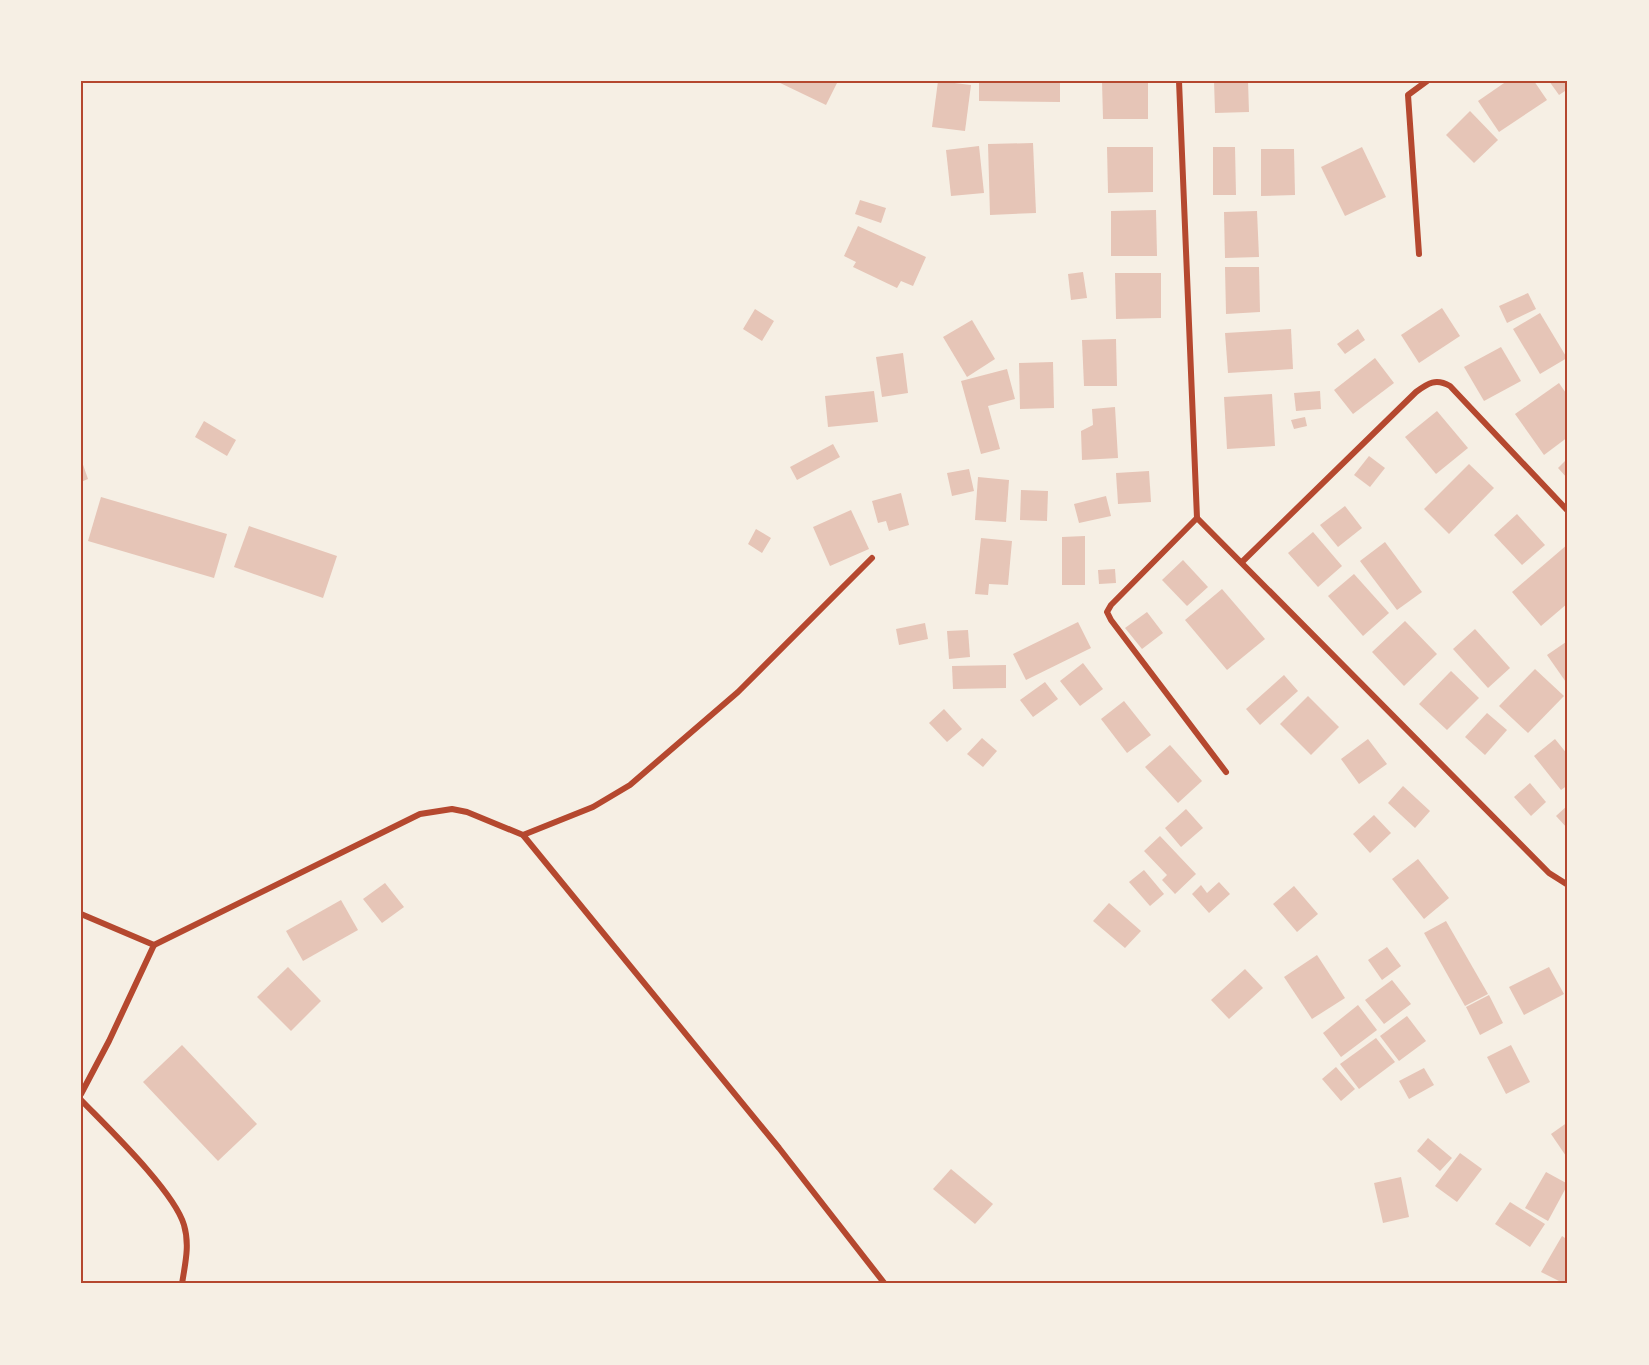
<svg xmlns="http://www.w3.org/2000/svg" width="1649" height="1365" font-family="'Roboto Condensed',sans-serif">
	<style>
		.building { fill: #e6c5b7 }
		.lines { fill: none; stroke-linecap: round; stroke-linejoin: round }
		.minor { stroke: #b5482f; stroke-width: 6 }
		.neatline { fill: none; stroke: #b5482f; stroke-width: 2 }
	</style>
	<rect width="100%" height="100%" fill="#f6efe4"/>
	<g class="building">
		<polygon points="776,81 838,81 826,105"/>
		<polygon points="938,81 971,85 965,131 932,127"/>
		<polygon points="979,81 1060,81 1060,102 979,101"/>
		<polygon points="1102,81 1148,81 1148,119 1103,119"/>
		<polygon points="1214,81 1248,81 1249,112 1215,113"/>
		<polygon points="1507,81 1534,81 1547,100 1499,132 1478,101"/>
		<polygon points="1549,81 1568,81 1568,89 1559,95"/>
		<polygon points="1470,111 1498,140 1474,163 1446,135"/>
		<polygon points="1033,143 1036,213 990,215 988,144"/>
		<polygon points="979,146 984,193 951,196 946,150"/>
		<polygon points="1107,147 1153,147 1153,192 1108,193"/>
		<polygon points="1213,147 1235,147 1236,195 1213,195"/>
		<polygon points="1362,147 1386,197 1345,216 1321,167"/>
		<polygon points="1261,149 1294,149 1295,195 1261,196"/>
		<polygon points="860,200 886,208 881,223 855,214"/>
		<polygon points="1156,210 1157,256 1111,256 1111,211"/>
		<polygon points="1257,211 1259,257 1225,258 1224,212"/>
		<polygon points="858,226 926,257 913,286 901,281 897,288 853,267 856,262 844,256"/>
		<polygon points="1225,267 1259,267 1260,312 1226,314"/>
		<polygon points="1083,272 1087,298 1071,300 1068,274"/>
		<polygon points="1115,273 1161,273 1161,318 1116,319"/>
		<polygon points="1528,293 1536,309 1507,323 1499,306"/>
		<polygon points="1442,308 1460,336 1419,363 1401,335"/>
		<polygon points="755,309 774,321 762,341 743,329"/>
		<polygon points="1540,313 1567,358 1540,374 1513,329"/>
		<polygon points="972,320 995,359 967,377 943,337"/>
		<polygon points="1291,329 1293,369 1228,373 1225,333"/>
		<polygon points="1358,329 1365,340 1345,354 1337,344"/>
		<polygon points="1116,339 1117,386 1084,386 1082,340"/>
		<polygon points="1501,347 1521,381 1484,401 1464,367"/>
		<polygon points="903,353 908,393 882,397 876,357"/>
		<polygon points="1375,358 1394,383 1353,414 1334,390"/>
		<polygon points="1053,362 1054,408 1020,409 1019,363"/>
		<polygon points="1007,369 1015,399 988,406 1000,449 981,454 961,381"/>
		<polygon points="1559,383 1568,396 1568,437 1544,455 1515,414"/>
		<polygon points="874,391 878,422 828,427 825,396"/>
		<polygon points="1320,391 1321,409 1296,411 1294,393"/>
		<polygon points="1272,394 1275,446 1227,449 1224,397"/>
		<polygon points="1115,407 1118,458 1082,460 1081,431 1093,425 1092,409"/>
		<polygon points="1437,411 1468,448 1436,474 1405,437"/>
		<polygon points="1305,417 1307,426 1294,429 1291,420"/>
		<polygon points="204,421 236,440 227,456 195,437"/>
		<polygon points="833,444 840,457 797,480 790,467"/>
		<polygon points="1369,456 1385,468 1370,487 1354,475"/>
		<polygon points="1568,458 1568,479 1558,468"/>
		<polygon points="81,459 88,479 81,482"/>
		<polygon points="1469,464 1494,488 1449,534 1424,509"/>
		<polygon points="969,469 974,491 952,496 947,473"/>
		<polygon points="1149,471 1151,502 1118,504 1116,473"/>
		<polygon points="978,477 1009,480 1006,522 975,520"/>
		<polygon points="1021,490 1048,491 1047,521 1020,520"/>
		<polygon points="901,493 909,525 889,531 886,521 878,523 872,501"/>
		<polygon points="1106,496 1111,516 1079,523 1074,504"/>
		<polygon points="101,497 227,534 214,578 88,541"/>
		<polygon points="1345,506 1362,528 1338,547 1320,525"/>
		<polygon points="851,510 869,549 830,566 813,527"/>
		<polygon points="1517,514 1545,545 1522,565 1494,535"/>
		<polygon points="249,526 337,556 323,598 234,567"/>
		<polygon points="756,529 771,538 762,553 748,544"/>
		<polygon points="1313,532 1342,566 1318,587 1288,553"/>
		<polygon points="1085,536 1085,585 1062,585 1062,537"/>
		<polygon points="981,538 1012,541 1008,585 989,584 988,595 975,594"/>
		<polygon points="1385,542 1422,592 1397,610 1360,561"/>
		<polygon points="1568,544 1568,603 1541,626 1512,592"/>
		<polygon points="1183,560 1208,587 1187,606 1162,580"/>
		<polygon points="1115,569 1116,583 1099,584 1098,570"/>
		<polygon points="1354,574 1389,613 1363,636 1328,596"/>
		<polygon points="1222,589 1265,639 1227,670 1185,620"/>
		<polygon points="1147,612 1163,633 1142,649 1125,628"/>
		<polygon points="1405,621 1437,654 1404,686 1372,652"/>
		<polygon points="1078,622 1091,648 1026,680 1013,654"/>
		<polygon points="925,623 928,639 899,645 896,629"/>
		<polygon points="1475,629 1510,668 1488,688 1453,649"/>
		<polygon points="968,630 970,657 949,659 947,631"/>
		<polygon points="1566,642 1568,645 1568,685 1547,655"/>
		<polygon points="1083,663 1103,689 1080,706 1060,681"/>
		<polygon points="1006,665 1006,688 953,689 952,666"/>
		<polygon points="1535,669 1564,696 1528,733 1499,706"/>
		<polygon points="1451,671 1479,698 1447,730 1419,704"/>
		<polygon points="1284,675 1298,691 1260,725 1246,709"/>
		<polygon points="1045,682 1058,699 1033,717 1020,700"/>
		<polygon points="1308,696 1339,727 1311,755 1280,724"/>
		<polygon points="1124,701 1151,735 1127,753 1101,719"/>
		<polygon points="944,709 962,729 947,742 929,723"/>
		<polygon points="1487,713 1507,730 1485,755 1465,737"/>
		<polygon points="982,738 997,751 983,767 967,754"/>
		<polygon points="1368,739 1387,764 1359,784 1341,759"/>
		<polygon points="1555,739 1568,755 1568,785 1561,790 1534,756"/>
		<polygon points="1170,745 1202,781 1178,803 1145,767"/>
		<polygon points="1530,783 1546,802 1531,816 1514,797"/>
		<polygon points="1403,786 1430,811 1415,828 1388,803"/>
		<polygon points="1568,805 1568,829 1556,816"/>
		<polygon points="1186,809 1203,828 1181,847 1165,828"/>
		<polygon points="1374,815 1391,833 1370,853 1353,834"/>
		<polygon points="1160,836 1196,874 1175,894 1162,880 1167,875 1144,851"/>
		<polygon points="1418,859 1449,898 1424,919 1392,879"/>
		<polygon points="1144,870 1164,894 1150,906 1129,882"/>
		<polygon points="1219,882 1230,894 1209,913 1192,894 1201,885 1207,893"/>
		<polygon points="385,883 404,907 382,923 363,899"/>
		<polygon points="1294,886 1318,914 1297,932 1273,904"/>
		<polygon points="341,900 358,930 303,961 286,931"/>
		<polygon points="1109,903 1141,931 1125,948 1093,921"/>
		<polygon points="1446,921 1488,994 1465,1006 1424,933"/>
		<polygon points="1387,947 1401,966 1382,980 1368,960"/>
		<polygon points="1317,955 1345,998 1312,1019 1284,977"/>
		<polygon points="288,967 321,1001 291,1031 257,997"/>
		<polygon points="1549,967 1564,994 1524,1015 1509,987"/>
		<polygon points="1245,969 1263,988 1229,1019 1211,1000"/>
		<polygon points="1392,980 1411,1004 1384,1024 1365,1000"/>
		<polygon points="1489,995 1503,1023 1480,1035 1466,1007"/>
		<polygon points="1358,1005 1377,1030 1341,1057 1323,1033"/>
		<polygon points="1407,1016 1426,1041 1399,1061 1380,1036"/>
		<polygon points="1376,1038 1395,1062 1359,1089 1340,1064"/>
		<polygon points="182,1045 257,1124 218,1161 143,1082"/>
		<polygon points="1511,1045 1530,1082 1506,1094 1487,1057"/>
		<polygon points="1336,1067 1355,1089 1341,1101 1322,1079"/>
		<polygon points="1424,1068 1434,1085 1409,1099 1399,1081"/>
		<polygon points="1568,1122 1568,1159 1551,1134"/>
		<polygon points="1428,1138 1452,1158 1440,1171 1417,1151"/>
		<polygon points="1460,1153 1482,1169 1457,1202 1435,1186"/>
		<polygon points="951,1169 993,1204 975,1224 933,1189"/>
		<polygon points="1546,1172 1568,1184 1548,1221 1525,1208"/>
		<polygon points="1401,1177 1409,1217 1383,1223 1374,1183"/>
		<polygon points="1510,1202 1545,1224 1530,1247 1495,1224"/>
		<polygon points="1562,1236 1568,1240 1568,1278 1565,1284 1541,1272"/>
	</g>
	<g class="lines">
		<g class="minor">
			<polyline points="1179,81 1197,518 1549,873 1568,885"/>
			<polyline points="1419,254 1408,95 1427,81"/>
			<polyline points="1197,518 1111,605 1107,612 1111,620 1226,772"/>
			<path d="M1243 561 1416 392C1428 383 1436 378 1450 386L1568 511"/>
			<polyline points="523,835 593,807 630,785 738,692 872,558"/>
			<polyline points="81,914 154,945 109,1041 81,1094"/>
			<polyline points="154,945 420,814 452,809 467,812 523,835 779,1148 885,1284"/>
			<path d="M81 1100C107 1127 174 1191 184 1225 190 1245 185 1264 182 1284"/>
		</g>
	</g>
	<rect width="1649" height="1365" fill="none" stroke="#f6efe4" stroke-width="165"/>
	<rect x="82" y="82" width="1484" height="1200" class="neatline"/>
</svg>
